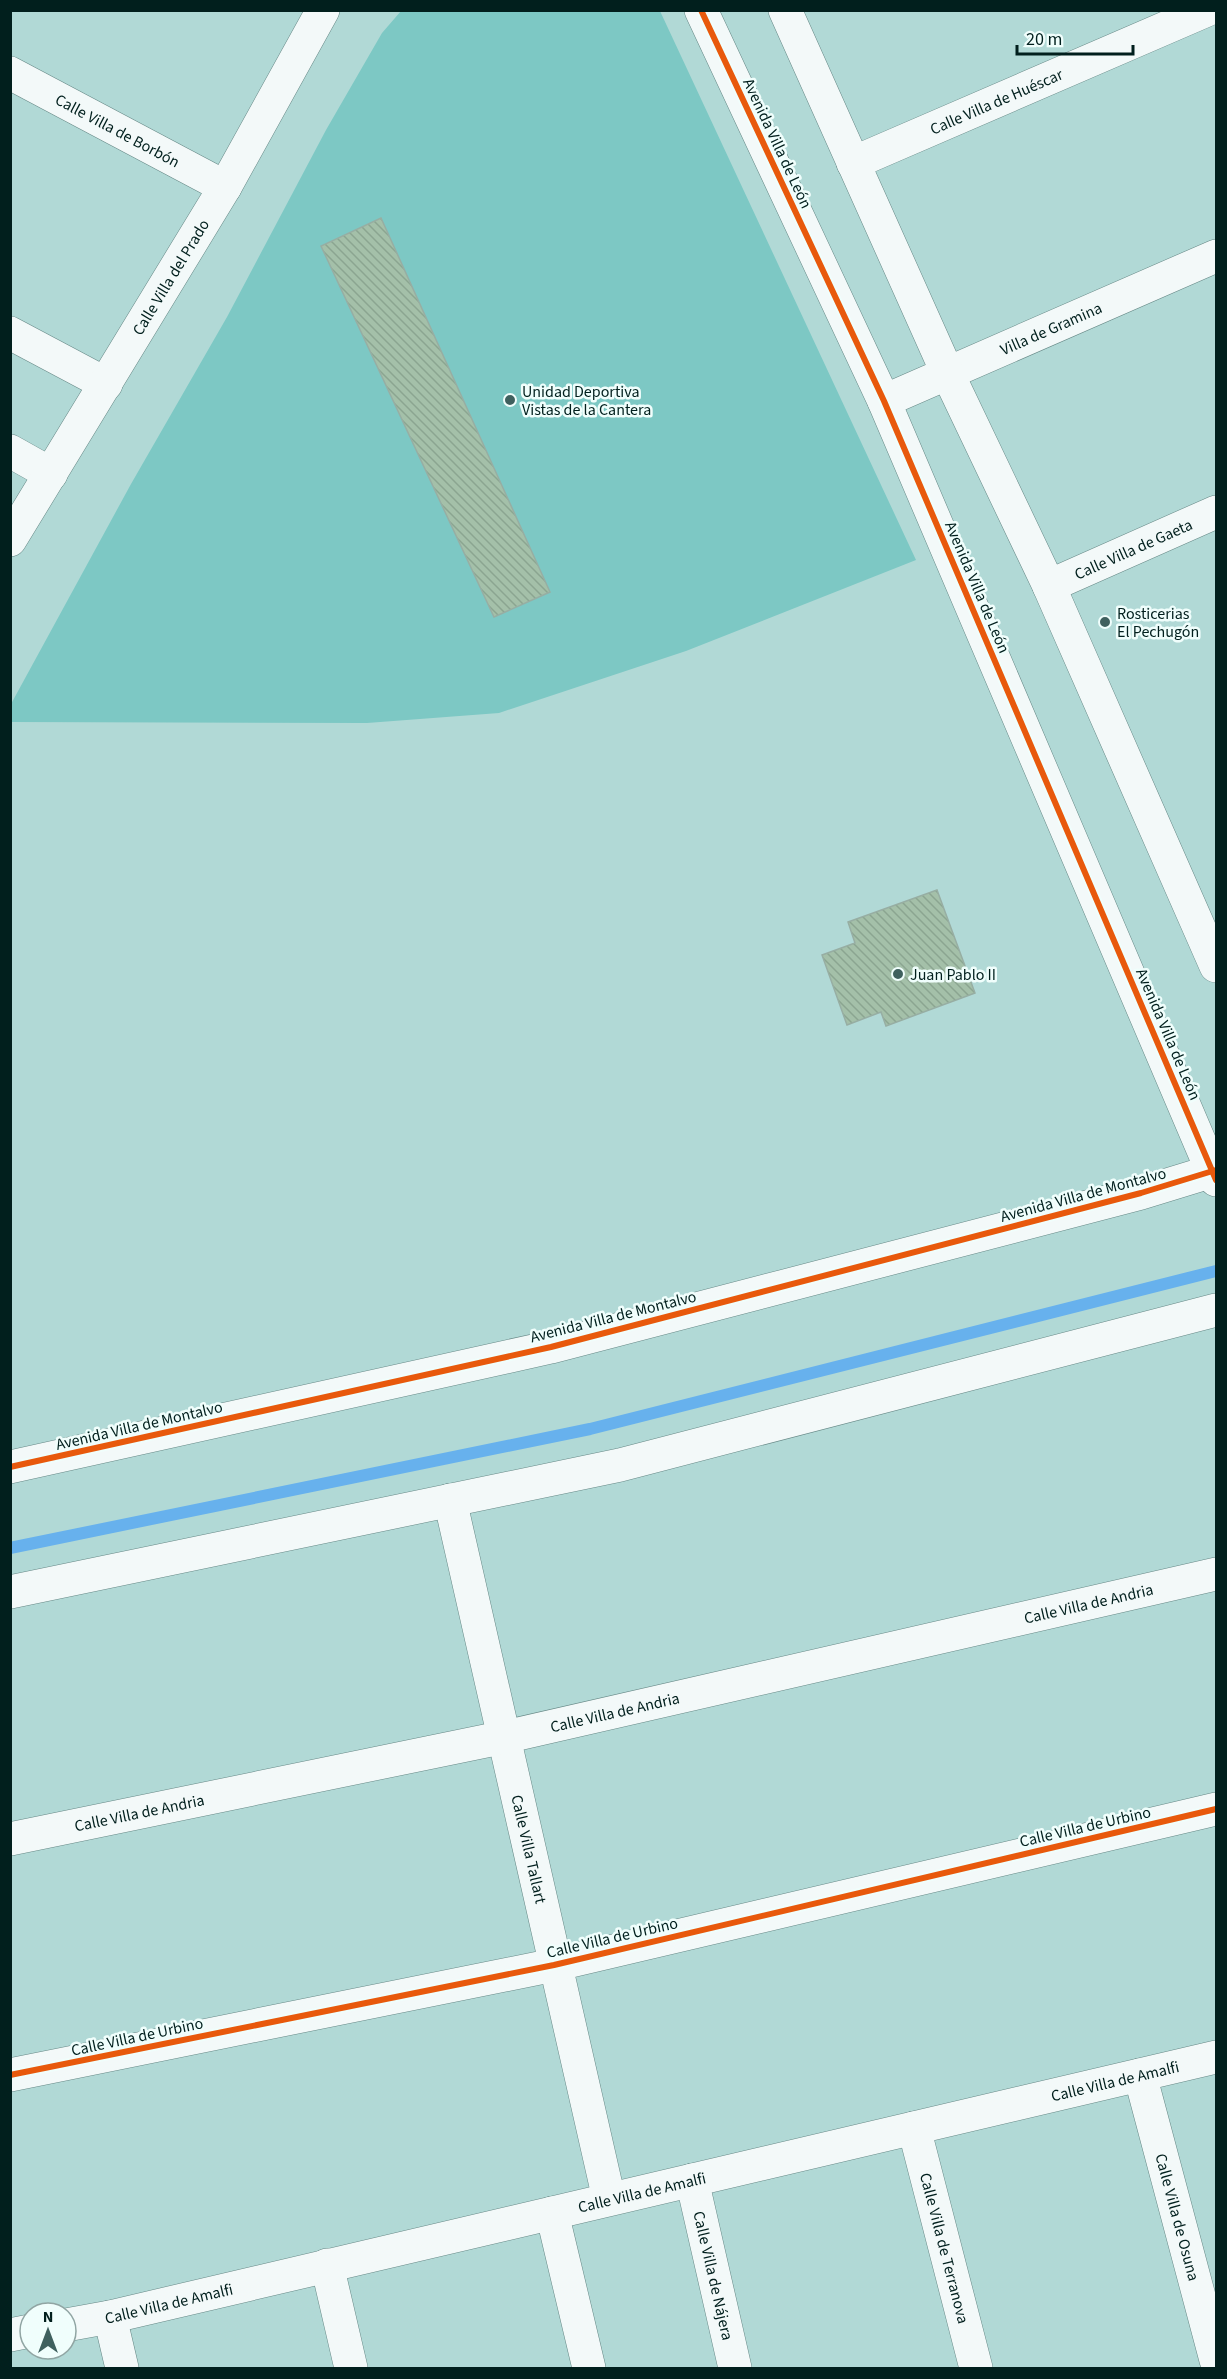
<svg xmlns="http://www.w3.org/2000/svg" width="1227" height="2379" font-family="'Source Sans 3',sans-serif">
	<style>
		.garden { fill: #7dc8c4 }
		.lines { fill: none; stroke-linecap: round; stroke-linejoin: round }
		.stream { stroke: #67b1ed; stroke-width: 12 }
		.building { fill: url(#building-back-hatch); stroke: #97aea3; stroke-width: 1.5 }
		.minor-casing { stroke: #668886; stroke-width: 34 }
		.tertiary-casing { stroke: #668886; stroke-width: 34 }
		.minor { stroke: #f3f9f9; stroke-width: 33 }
		.tertiary { stroke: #f3f9f9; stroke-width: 33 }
		.cycleway-casing { stroke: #f0fefc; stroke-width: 10 }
		.cycleway { stroke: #e8590c; stroke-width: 6 }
		.poi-dot { fill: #3f605e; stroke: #f0fefc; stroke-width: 2 }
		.labels { text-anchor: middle; stroke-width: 5; stroke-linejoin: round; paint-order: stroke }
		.street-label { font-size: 16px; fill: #011f1d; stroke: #f0fefc }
		.poi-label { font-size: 16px; fill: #011f1d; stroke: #f0fefc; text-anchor: start }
	</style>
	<defs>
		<pattern id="building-back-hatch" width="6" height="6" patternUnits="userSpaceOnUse" patternTransform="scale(1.5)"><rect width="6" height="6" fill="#a4c0a9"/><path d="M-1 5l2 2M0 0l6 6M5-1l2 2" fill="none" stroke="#8ba591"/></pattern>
	</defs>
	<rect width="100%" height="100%" fill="#b1d9d6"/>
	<polygon class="garden" points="401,11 660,11 916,560 686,651 499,713 367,723 11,722 11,704 131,484 227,317 326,130 382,33"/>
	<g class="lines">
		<polyline class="stream" points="10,1548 590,1429 1216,1271"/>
	</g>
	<g class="building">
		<polygon points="381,218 550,592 494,617 321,246"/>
		<polygon points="937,890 975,993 886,1026 881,1012 847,1025 822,955 855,943 848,922"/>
	</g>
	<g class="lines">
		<defs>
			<g id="minor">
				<path id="s1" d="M10 73 225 187"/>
				<path id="s2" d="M853 163 1207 10"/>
				<path id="s3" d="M884 401 1216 256"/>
				<path id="s4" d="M1049 586 1216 512"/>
				<path id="s5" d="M450 1500 609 2199"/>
				<path id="s6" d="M10 1839 505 1737 1216 1574"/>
				<polyline points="10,2075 554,1965 1216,1809"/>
				<path id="s7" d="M1140 2075 1216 2360"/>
				<path id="s8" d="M914 2128 976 2368"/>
				<path id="s9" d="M692 2180 735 2368"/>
				<polyline points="552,2213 589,2368"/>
				<polyline points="327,2265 351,2368"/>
				<polyline points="110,2317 122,2368"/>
				<path id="s10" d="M66 2325 110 2317 1216 2057"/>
				<polyline points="10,2335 30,2331"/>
			</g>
			<g id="tertiary">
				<polyline points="701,10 884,401 1216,1180"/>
				<polyline points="785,10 947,372 1049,586 1216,966"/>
				<polyline points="10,333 106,384"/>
				<polyline points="10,451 51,474"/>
				<path id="s11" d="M10 540 225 187 323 10"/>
				<polyline points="10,1467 551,1347 1141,1193 1216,1170"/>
				<polyline points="10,1592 620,1465 1216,1310"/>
			</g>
		</defs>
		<use href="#minor" class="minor-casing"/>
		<use href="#tertiary" class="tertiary-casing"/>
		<use href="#minor" class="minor"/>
		<use href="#tertiary" class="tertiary"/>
		<defs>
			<g id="cycleway">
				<polyline points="701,10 884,401 1216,1180"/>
				<polyline points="10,1467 551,1347 1141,1193 1216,1170"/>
				<polyline points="10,2075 554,1965 1216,1809"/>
			</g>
		</defs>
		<use href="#cycleway" class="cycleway-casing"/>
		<use href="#cycleway" class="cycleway"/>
	</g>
	<g class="poi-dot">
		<circle cx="510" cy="400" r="6"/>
		<circle cx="1105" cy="622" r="6"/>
		<circle cx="898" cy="974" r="6"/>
	</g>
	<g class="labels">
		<g class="street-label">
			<text dy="6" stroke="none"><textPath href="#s2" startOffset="156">Calle Villa de Huéscar</textPath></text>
			<text dy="6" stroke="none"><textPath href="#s1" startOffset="122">Calle Villa de Borbón</textPath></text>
			<text transform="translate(778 143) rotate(65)" y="6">Avenida Villa de León</text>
			<text dy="6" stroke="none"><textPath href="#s11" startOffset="308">Calle Villa del Prado</textPath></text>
			<text dy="6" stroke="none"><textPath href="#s3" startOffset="182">Villa de Gramina</textPath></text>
			<text dy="6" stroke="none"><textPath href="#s4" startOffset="92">Calle Villa de Gaeta</textPath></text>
			<text transform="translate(978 587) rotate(67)" y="6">Avenida Villa de León</text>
			<text transform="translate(1169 1034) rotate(67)" y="6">Avenida Villa de León</text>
			<text transform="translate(1083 1194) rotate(-15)" y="6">Avenida Villa de Montalvo</text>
			<text transform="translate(613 1316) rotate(-14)" y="6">Avenida Villa de Montalvo</text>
			<text transform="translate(139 1425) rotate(-13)" y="6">Avenida Villa de Montalvo</text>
			<text dy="6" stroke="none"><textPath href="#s6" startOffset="1104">Calle Villa de Andria</textPath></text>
			<text dy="6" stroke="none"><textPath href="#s6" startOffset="618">Calle Villa de Andria</textPath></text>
			<text dy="6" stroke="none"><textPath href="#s6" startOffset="132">Calle Villa de Andria</textPath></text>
			<text transform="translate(1085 1826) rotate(-13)" y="6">Calle Villa de Urbino</text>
			<text dy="6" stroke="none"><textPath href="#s5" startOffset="358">Calle Villa Tallart</textPath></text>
			<text transform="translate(612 1937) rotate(-13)" y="6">Calle Villa de Urbino</text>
			<text transform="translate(137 2036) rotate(-12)" y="6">Calle Villa de Urbino</text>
			<text dy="6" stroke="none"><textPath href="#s10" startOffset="1077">Calle Villa de Amalfi</textPath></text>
			<text dy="6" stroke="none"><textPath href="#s10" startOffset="591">Calle Villa de Amalfi</textPath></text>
			<text dy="6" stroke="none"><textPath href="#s7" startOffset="147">Calle Villa de Osuna</textPath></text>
			<text dy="6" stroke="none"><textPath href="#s8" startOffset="124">Calle Villa de Terranova</textPath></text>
			<text dy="6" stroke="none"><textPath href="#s9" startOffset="98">Calle Villa de Nájera</textPath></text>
			<text dy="6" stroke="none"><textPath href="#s10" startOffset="105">Calle Villa de Amalfi</textPath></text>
		</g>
		<g class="poi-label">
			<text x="522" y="397">Unidad Deportiva<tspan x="522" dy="18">Vistas de la Cantera</tspan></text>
			<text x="1117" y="619">Rosticerias<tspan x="1117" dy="18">El Pechugón</tspan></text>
			<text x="910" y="980">Juan Pablo II</text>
		</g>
	</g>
	<rect width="1227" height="2379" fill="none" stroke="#011f1d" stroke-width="24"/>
	<g transform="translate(48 2331)"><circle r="28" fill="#f0fefc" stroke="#90a5a3" stroke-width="1.5"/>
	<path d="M0-4.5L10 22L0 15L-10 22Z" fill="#3f605e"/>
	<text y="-9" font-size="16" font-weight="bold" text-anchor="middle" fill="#011f1d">N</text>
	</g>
	<path d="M1017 45v9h116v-9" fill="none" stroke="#011f1d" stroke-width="3"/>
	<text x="1026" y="45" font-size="18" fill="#011f1d" stroke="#f0fefc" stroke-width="4.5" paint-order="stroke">20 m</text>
</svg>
